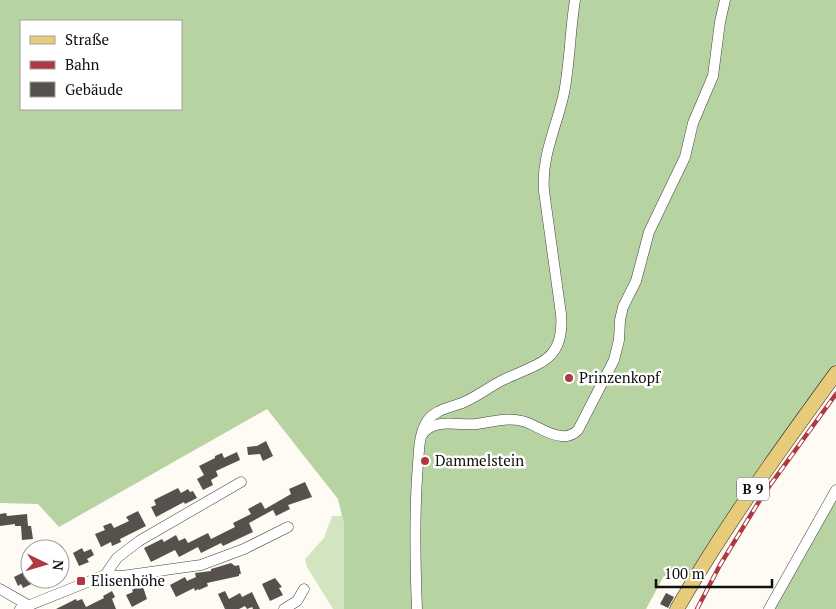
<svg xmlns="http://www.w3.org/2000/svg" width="836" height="609" font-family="'PT Serif',serif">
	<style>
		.green { fill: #d3e4c0 }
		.forest { fill: #b8d3a2; fill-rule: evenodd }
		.building { fill: #57514d }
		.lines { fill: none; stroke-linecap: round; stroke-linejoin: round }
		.minor-casing { stroke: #424242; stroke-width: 11 }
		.major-casing { stroke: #202020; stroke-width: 15 }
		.minor { stroke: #fff; stroke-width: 10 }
		.major { stroke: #e7cb7a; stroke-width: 14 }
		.rail-casing { stroke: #ae3940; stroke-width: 4.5 }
		.rail { stroke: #fff; stroke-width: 2.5; stroke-dasharray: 8; stroke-linecap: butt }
		.poi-dot { fill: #ae3940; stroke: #fff; stroke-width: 2 }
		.labels { text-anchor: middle; stroke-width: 5; stroke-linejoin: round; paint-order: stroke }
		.shield { fill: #fff; stroke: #575757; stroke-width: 1 }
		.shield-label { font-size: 14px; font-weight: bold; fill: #0f0f0f }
		.poi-label { font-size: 15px; fill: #0f0f0f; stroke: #fff; text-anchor: start }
	</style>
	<rect width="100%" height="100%" fill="#fdfbf3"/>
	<polygon class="green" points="332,516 342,516 344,524 344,609 333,609 307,567 305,559 324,538"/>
	<g class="forest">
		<path d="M0 0H836V364L728 517 689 577 664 576 646 609H344V524L338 499 267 409 59 527 38 504 0 503ZM21 21H181V109H21Z"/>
		<polygon points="836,497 836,609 773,609"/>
	</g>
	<g class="building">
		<polygon points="266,441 273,456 263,461 260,454 248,455 247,447 257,446"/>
		<polygon points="237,452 240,460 216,471 218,476 211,480 213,485 203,490 197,479 204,475 199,466 215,458 215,456 222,453 224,458"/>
		<polygon points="305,482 312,497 288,505 290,509 276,516 273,510 249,523 253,532 223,546 221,543 201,553 198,547 179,557 175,550 151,562 144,548 162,539 164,542 176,535 179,541 185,538 188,543 208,533 211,539 235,527 233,523 251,514 248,509 261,502 265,509 291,494 289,489"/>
		<polygon points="178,488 181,493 188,489 190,492 193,491 197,498 185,504 184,502 156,517 151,507 156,505 154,500"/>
		<polygon points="138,511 146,526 120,539 121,542 112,546 111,542 101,547 95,534 105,530 103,526 111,523 114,528 129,521 126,517"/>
		<polygon points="6,513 7,516 27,514 28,526 31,526 33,539 22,540 21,526 15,526 15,524 0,526 0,514"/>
		<polygon points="82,548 84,552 91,549 94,555 87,559 89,562 79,566 73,553"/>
		<polygon points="231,563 235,566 239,565 241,574 239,574 239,576 207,583 208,586 199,590 198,589 195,591 194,588 176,597 170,585 185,577 187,581 196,577 195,573 211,571 211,569"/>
		<polygon points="30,569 30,579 42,579 23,588 21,584 18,586 14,577"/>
		<polygon points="275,578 282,587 279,588 283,595 270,601 262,584"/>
		<polygon points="142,584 147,599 132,607 126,595 133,592 132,590"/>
		<polygon points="112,591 115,597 112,599 116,609 56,609 76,599 77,601 82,599 86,607 104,598 103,596"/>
		<polygon points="225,591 229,599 240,593 242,597 252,592 260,609 253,609 252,607 247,609 245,606 239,609 225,609 218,594"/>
		<polygon points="666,593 674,597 668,608 660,604"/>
	</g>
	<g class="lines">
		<defs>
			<g id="minor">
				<path d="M422 435C433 417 459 426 476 424 492 422 506 417 522 421 535 424 547 435 561 436 568 437 573 435 578 430L614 360 619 340 620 320 623 307 636 281 649 232 685 157 693 123 713 76 720 22 725 0"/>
				<polyline points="105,575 117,558 139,541 241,482"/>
				<polyline points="0,589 28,605"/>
				<polyline points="20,609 105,575 122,576 201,565 244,549 288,527"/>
				<polyline points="284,609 297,601 304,589"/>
				<path d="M417 609C415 560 414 513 418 464 419 451 419 435 426 423 433 410 449 408 462 403 477 397 490 386 505 379 540 363 565 360 561 314L544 191C541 156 557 126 564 93 570 62 570 31 575 0"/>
				<polyline points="769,609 836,490"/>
			</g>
			<path id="major" d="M677 609C724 527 780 450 836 373"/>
		</defs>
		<use href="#minor" class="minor-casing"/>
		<use href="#major" class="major-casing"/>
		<use href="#minor" class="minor"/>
		<use href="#major" class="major"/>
		<defs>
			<polyline id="rail" points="697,609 720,565 763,495 836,394"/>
		</defs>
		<use href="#rail" class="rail-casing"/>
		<use href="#rail" class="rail"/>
	</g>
	<g class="poi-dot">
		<circle cx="569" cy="378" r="5"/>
		<circle cx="425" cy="461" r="5"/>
		<rect x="76" y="576" width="10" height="10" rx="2.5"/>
	</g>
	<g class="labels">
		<rect class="shield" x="737" y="477.5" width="32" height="23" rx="4"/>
		<g class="shield-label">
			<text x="753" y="494">B 9</text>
		</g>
		<g class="poi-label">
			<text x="579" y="383">Prinzenkopf</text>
			<text x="435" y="466">Dammelstein</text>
			<text x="91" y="586">Elisenhöhe</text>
		</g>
	</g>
	<rect x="20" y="20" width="162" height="90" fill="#ffffff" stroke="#9f9f9f"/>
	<rect x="30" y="36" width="25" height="8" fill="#e7cb7a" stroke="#9f9f9f"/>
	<text x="65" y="45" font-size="15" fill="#0f0f0f">Straße</text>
	<rect x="30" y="61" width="25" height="8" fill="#ae3940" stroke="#9f9f9f"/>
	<text x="65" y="70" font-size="15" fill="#0f0f0f">Bahn</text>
	<rect x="30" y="82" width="25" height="15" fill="#57514d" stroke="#9f9f9f"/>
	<text x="65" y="95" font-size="15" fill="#0f0f0f">Gebäude</text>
	<g transform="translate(45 564) rotate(95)"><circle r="24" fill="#ffffff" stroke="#9f9f9f"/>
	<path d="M0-4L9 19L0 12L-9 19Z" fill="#ae3940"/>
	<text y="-8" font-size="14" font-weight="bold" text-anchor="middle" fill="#0f0f0f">N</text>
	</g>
	<path d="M656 579v8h116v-8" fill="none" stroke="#0f0f0f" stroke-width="2.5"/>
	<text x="664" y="579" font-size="15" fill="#0f0f0f" stroke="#ffffff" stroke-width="4" paint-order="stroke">100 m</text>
</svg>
